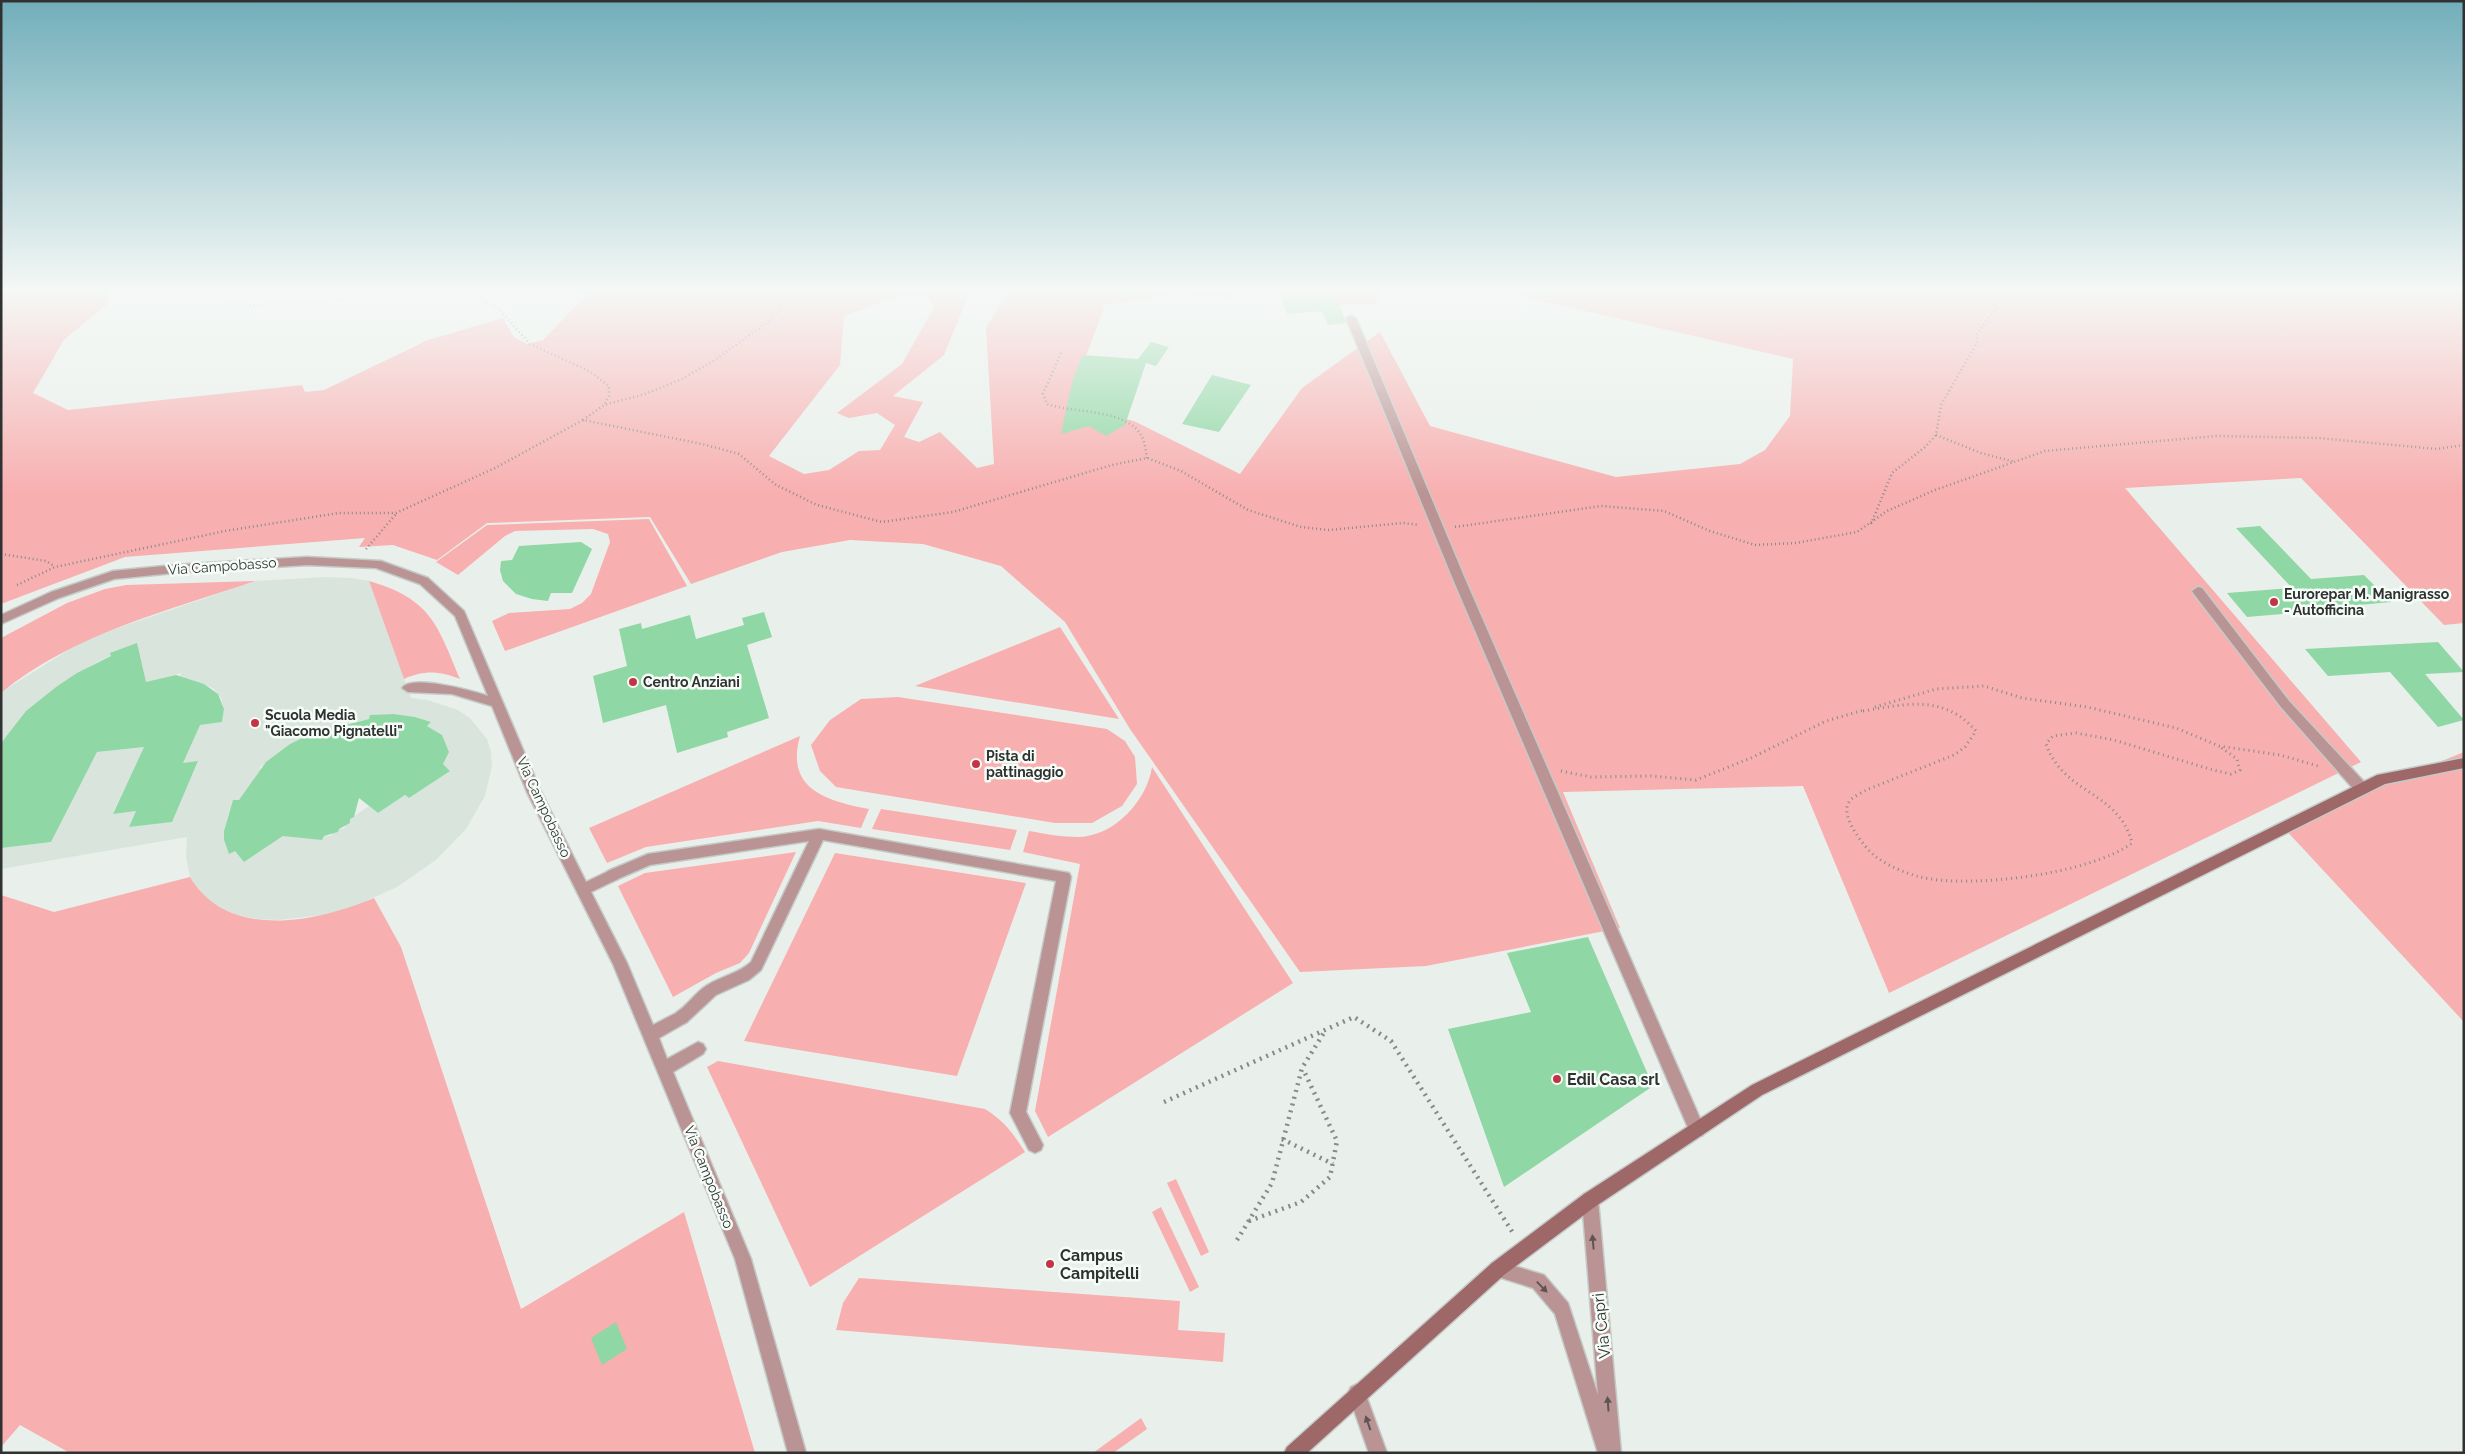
<svg xmlns="http://www.w3.org/2000/svg" width="2465" height="1454" font-family="Raleway,sans-serif">
	<style>
		.built { fill: #d9e5dc; fill-rule: evenodd }
		.green { fill: #f8afb0; fill-rule: evenodd }
		.building { fill: #8fd7a4 }
		.lines { fill: none; stroke-linecap: round; stroke-linejoin: round }
		.service-casing { stroke: #c4cac6; stroke-width: 3 }
		.minor-casing { stroke: #c4cac6; stroke-width: 3 }
		.secondary-casing { stroke: #c4cac6; stroke-width: 3 }
		.path-far2 { stroke: #878b88; stroke-width: 2.5; stroke-dasharray: 1 3; stroke-linecap: butt }
		.path-far1 { stroke: #878b88; stroke-width: 3; stroke-dasharray: 1 4; stroke-linecap: butt }
		.path { stroke: #878b88; stroke-width: 4.5; stroke-dasharray: 2 5; stroke-linecap: butt }
		.service { fill: #ba9494; fill-rule: evenodd }
		.minor { fill: #ba9494; fill-rule: evenodd }
		.secondary { fill: #9e6869; fill-rule: evenodd }
		.oneway { fill: #605453 }
		.poi-dot { fill: #c43447; stroke: #f6fdf8; stroke-width: 2 }
		.labels { text-anchor: middle; stroke-width: 5; stroke-linejoin: round; paint-order: stroke }
		.street-label { font-size: 14px; fill: #2f3230; stroke: #f6fdf8 }
		.poi-label { font-size: 14px; font-weight: bold; fill: #2f3230; stroke: #f6fdf8; text-anchor: start }
		.near-poi-label { font-size: 16px; font-weight: bold; fill: #2f3230; stroke: #f6fdf8; text-anchor: start }
		.near-street-label { font-size: 16px; fill: #2f3230; stroke: #f6fdf8 }
	</style>
	<rect width="100%" height="100%" fill="#e9f0eb"/>
	<path class="built" d="M325 577 352 578 369 581 411 698 428 700 458 710 470 718 487 739 491 752 492 766 485 796 466 829 436 860 397 887 355 906 331 914 279 920 257 919 234 914 212 903 198 890 190 877 186 857 187 837 1 869V814L15 846 51 842 97 752 144 747 113 813 136 811 129 827 171 822 198 762 183 763 181 727 222 722 224 709 221 698 214 689 204 684 178 680 181 673 144 684 137 644 97 662 56 687 26 711 1 744V693L3 691 78 644 112 630 255 581ZM394 714 415 717 431 722 427 726 440 734 449 752 439 760 450 771 409 798 405 795 378 813 369 806 350 819V823L345 825V828L339 829 338 832 333 833 331 836H324L322 840 302 824 244 861 235 850 229 853 224 840V831L229 812 233 801 239 800 263 770 259 768 290 744 325 727 326 730 369 719 371 715Z"/>
	<g class="green">
		<path d="M1 289H110L107 304 64 340 33 393 68 410 302 385 305 392 324 390 428 340 503 318 514 337 527 344 543 340 592 289H842L845 293 872 289H971L944 355 893 396 923 402 904 437 919 442 940 432 977 468 994 464 986 328 1010 289H1231L1234 298 1178 294 1105 305 1068 405 1134 421 1240 474 1302 388 1380 332 1430 426 1616 477 1740 464 1765 450 1790 416 1793 359 1490 289H2464V623L2444 625 2301 478 2125 488 2361 762 1889 993 1803 786 1563 792 1620 928 1426 966 1300 972 1130 729 1065 622 1001 566 923 544 850 540 782 552 691 584 650 517 487 523 437 560 393 545 359 547 365 538 125 557 1 604ZM899 296 927 297 934 307 902 364 837 413 849 418 877 413 895 425 880 450 859 451 829 470 804 474 769 456 840 365 844 316Z"/>
		<polygon points="1333,289 1384,289 1375,304 1339,305"/>
		<polygon points="649,519 687,586 505,651 492,621 509,613 570,609 582,603 591,594 610,542 608,534 593,529 515,531 505,536 458,575 436,562 487,525"/>
		<path d="M255 581C170 610 72 634 1 693V638L67 603 105 589 126 585Z"/>
		<path d="M369 581C431 599 437 624 460 679 439 671 425 670 404 679Z"/>
		<polygon points="1060,627 1119,719 915,686"/>
		<polygon points="898,697 1107,729 1125,741 1135,757 1137,784 1122,806 1092,823 1055,823 836,787 820,771 811,745 830,720 861,699"/>
		<path d="M800 736C785 789 826 801 869 809L861 828 818 821 646 847 607 863 589 828Z"/>
		<polygon points="2464,752 2464,1022 2282,826"/>
		<path d="M1152 767 1293 983 1048 1137 1035 1111 1080 864 1023 852 1029 831C1046 834 1062 837 1079 837 1114 836 1147 801 1152 767Z"/>
		<polygon points="881,809 1017,830 1010,850 872,829"/>
		<polygon points="796,852 749,953 740,963 716,973 673,997 618,886 645,873"/>
		<polygon points="835,853 1026,883 957,1076 744,1041"/>
		<path d="M190 877C228 941 317 922 374 898L401 947 521 1309 684 1212 755 1453H70L20 1425 1 1447V895L54 912Z"/>
		<path d="M718 1061 985 1109C1004 1121 1013 1133 1025 1152L810 1287 707 1067Z"/>
		<polygon points="1176,1179 1209,1252 1201,1256 1167,1183"/>
		<polygon points="1161,1207 1199,1287 1190,1292 1152,1212"/>
		<polygon points="859,1278 1180,1301 1178,1330 1225,1333 1223,1362 836,1330 843,1303"/>
		<polygon points="1141,1418 1147,1429 1113,1453 1093,1453"/>
	</g>
	<g class="building">
		<polygon points="1278,289 1333,289 1346,323 1328,325 1322,311 1287,314"/>
		<polygon points="1151,342 1169,347 1156,366 1146,363 1125,425 1106,436 1089,426 1061,434 1072,383 1082,355 1138,359"/>
		<polygon points="1212,375 1251,385 1219,432 1182,424"/>
		<polygon points="2260,526 2311,579 2364,575 2391,602 2337,607 2340,609 2247,617 2227,593 2292,588 2236,528"/>
		<polygon points="581,542 592,549 572,593 551,593 548,601 532,599 516,594 503,581 500,570 501,561 512,560 519,546"/>
		<polygon points="764,612 772,637 747,645 769,718 727,732 728,737 677,753 666,705 603,723 593,676 627,666 619,629 641,623 642,629 690,615 696,639 744,625 742,618"/>
		<polygon points="2438,642 2464,672 2425,674 2464,720 2438,727 2390,672 2328,676 2305,649"/>
		<polygon points="137,643 146,682 176,675 204,684 218,694 224,709 222,722 200,725 183,763 198,761 172,822 129,827 136,811 113,814 144,747 97,752 51,842 1,848 1,744 5,738 26,711 56,687 77,673 111,656 110,653"/>
		<polygon points="394,714 415,717 431,722 427,726 442,735 449,752 443,764 450,771 409,798 405,795 378,813 359,798 354,817 350,819 350,823 339,829 338,832 324,836 322,840 283,836 244,862 235,851 229,854 224,840 224,831 233,800 239,800 266,762 290,744 325,727 326,730 369,719 370,715"/>
		<polygon points="1588,937 1653,1086 1504,1187 1448,1029 1531,1012 1507,953"/>
		<polygon points="616,1322 627,1349 602,1365 591,1338"/>
	</g>
	<g class="lines">
		<defs>
			<g id="service">
				<polygon points="1351,315 1356,318 1465,579 1705,1130 1703,1135 1697,1137 1691,1135 1689,1130 1453,579 1346,318"/>
				<polygon points="2198,587 2202,588 2289,701 2367,785 2368,789 2367,793 2357,793 2281,707 2194,594 2192,591"/>
				<path d="M819 829 1069 873 1071 877 1026 1112 1043 1145 1041 1150 1035 1153 1029 1150 1010 1113 1056 881 823 840 761 970 749 980 716 995 687 1022 682 1024 677 1022 675 1017 677 1012C688 1005 695 993 706 986 721 976 738 974 751 962L809 841 650 865 613 881 608 879 606 875 608 871 648 854Z"/>
			</g>
			<g id="minor">
				<path d="M307 557 381 561 428 578 464 611 541 792 586 882 613 869 618 871 620 875 618 879 591 892 627 963 653 1025 682 1010 687 1012 689 1017 687 1022 659 1038 667 1059 698 1042 703 1044 706 1049 703 1054 673 1072 751 1259 806 1453H788L735 1259 613 964 527 792 492 706 452 694 408 692 402 688C411 674 473 691 488 696L455 616 420 584 376 568 307 565 174 573 114 579 59 598 1 624V615L51 592 113 571 174 565Z"/>
				<polygon points="1590,1192 1596,1194 1598,1200 1621,1453 1598,1453 1555,1314 1533,1288 1492,1275 1490,1269 1492,1263 1498,1261 1544,1275 1568,1303 1598,1395 1582,1200 1584,1194"/>
				<polygon points="1357,1384 1363,1387 1387,1453 1369,1453 1348,1393 1351,1387"/>
			</g>
			<polygon id="secondary" points="2464,758 2464,768 2385,784 1762,1095 1596,1206 1504,1275 1307,1453 1284,1453 1287,1447 1492,1263 1584,1194 1752,1085 2377,775"/>
		</defs>
		<use href="#service" class="service-casing"/>
		<use href="#minor" class="minor-casing"/>
		<use href="#secondary" class="secondary-casing"/>
		<g class="path-far2">
			<polyline points="215,289 226,301 251,305 468,293 498,308 530,344 589,371 609,386 609,396 604,405"/>
			<path d="M1061 353 1043 394 1047 404C1075 414 1130 408 1143 439 1145 444 1146 452 1147 458"/>
			<polyline points="583,420 604,405 645,394 680,380 712,362 768,322 780,308 788,289"/>
			<polyline points="1936,435 1981,453 2015,462"/>
			<polyline points="1871,524 1892,473 1925,447 1936,435 1941,405 1977,343 1977,334 1996,308 1990,289"/>
			<polyline points="1455,527 1601,506 1664,511 1710,531 1755,545 1796,543 1857,532 1887,511 1935,490 2045,451 2216,436 2319,438 2437,449 2464,445"/>
			<polyline points="366,549 396,514"/>
			<polyline points="1,554 46,561 54,566"/>
			<polyline points="17,585 55,567 225,531 339,513 396,513 495,468 583,420 702,444 739,454 776,485 817,505 882,522 953,512 1112,465 1147,458 1181,471 1248,510 1301,527 1328,530 1403,523 1419,525"/>
		</g>
		<g class="path-far1">
			<polyline points="1875,707 1936,689 1984,686 2022,698 2087,707 2176,728 2219,746 2280,755 2318,766"/>
			<path d="M1863 711C1906 704 1944 694 1976 731L1965 747 1954 755 1866 790C1860 794 1851 797 1848 804 1841 818 1865 848 1875 856 1888 866 1905 873 1920 877 1970 889 2091 874 2132 843 2119 791 2064 795 2046 744L2053 736 2076 733 2114 740 2213 770 2231 774 2240 770 2237 759 2219 746"/>
			<polyline points="1561,771 1591,777 1651,776 1696,780 1751,758 1826,721 1864,710"/>
		</g>
		<g class="path">
			<polyline points="1164,1102 1354,1017 1391,1041 1513,1233"/>
			<polyline points="1282,1139 1333,1164"/>
			<polyline points="1249,1221 1301,1202 1330,1177 1337,1141 1303,1069"/>
			<polyline points="1237,1240 1272,1183 1302,1068 1325,1031"/>
		</g>
		<use href="#service" class="service"/>
		<use href="#minor" class="minor"/>
		<use href="#secondary" class="secondary"/>
	</g>
	<defs><path id="oneway-solid" d="M-6-.8H1V-3.2L6.5 0L1 3.2V.8H-6Z" transform="scale(1.25)"/></defs>
	<g class="oneway">
		<use href="#oneway-solid" transform="translate(1593 1242) rotate(-95)"/>
		<use href="#oneway-solid" transform="translate(1542 1287) rotate(46)"/>
		<use href="#oneway-solid" transform="translate(1608 1404) rotate(-94)"/>
		<use href="#oneway-solid" transform="translate(1368 1423) rotate(-109)"/>
	</g>
	<linearGradient id="sky" x2="0" y2="1"><stop stop-color="#71aeba"/><stop offset="0.59" stop-color="#f5f8f6"/><stop offset="1" stop-color="#f5f8f6" stop-opacity="0"/></linearGradient>
	<rect width="2465" height="493" fill="url(#sky)"/>
	<g class="poi-dot">
		<circle cx="2274" cy="602" r="5"/>
		<circle cx="633" cy="682" r="5"/>
		<circle cx="255" cy="723" r="5"/>
		<circle cx="976" cy="764" r="5"/>
		<circle cx="1557" cy="1079" r="5"/>
		<circle cx="1050" cy="1264" r="5"/>
	</g>
	<g class="labels">
		<g class="street-label">
			<text transform="translate(222 566) rotate(-4)" y="5">Via Campobasso</text>
			<text transform="translate(544 807) rotate(65)" y="5">Via Campobasso</text>
			<text transform="translate(709 1177) rotate(68)" y="5">Via Campobasso</text>
		</g>
		<g class="poi-label">
			<text x="2284" y="599">Eurorepar M. Manigrasso<tspan x="2284" dy="16">- Autofficina</tspan></text>
			<text x="643" y="687">Centro Anziani</text>
			<text x="265" y="720">Scuola Media<tspan x="265" dy="16">"Giacomo Pignatelli"</tspan></text>
			<text x="986" y="761">Pista di<tspan x="986" dy="16">pattinaggio</tspan></text>
		</g>
		<g class="near-poi-label">
			<text x="1567" y="1085">Edil Casa srl</text>
			<text x="1060" y="1261">Campus<tspan x="1060" dy="18">Campitelli</tspan></text>
		</g>
		<g class="near-street-label">
			<text transform="translate(1601 1326) rotate(-96)" y="6">Via Capri</text>
		</g>
	</g>
	<rect width="2465" height="1454" fill="none" stroke="#2f3230" stroke-width="5"/>
</svg>
